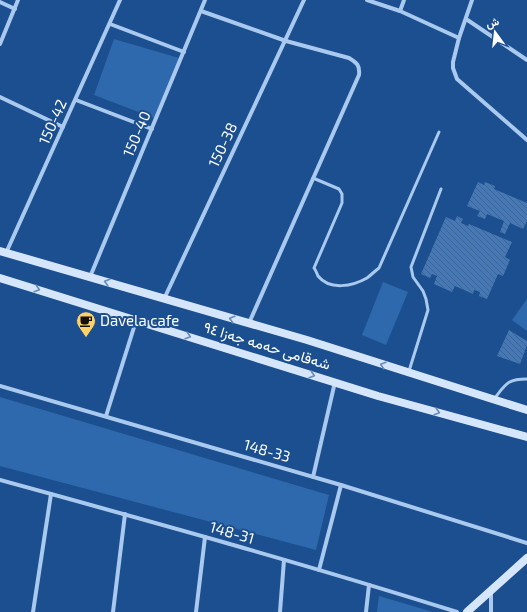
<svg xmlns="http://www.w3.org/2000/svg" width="527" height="612" font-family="'Exo 2',Vazirmatn,sans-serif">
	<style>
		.green { fill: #2e69ad }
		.building { fill: url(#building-back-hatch) }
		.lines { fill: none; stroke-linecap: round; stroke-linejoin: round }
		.lane { stroke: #a9c9ee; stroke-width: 3 }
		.street { stroke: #a9c9ee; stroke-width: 4 }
		.secondary { stroke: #d6e6fa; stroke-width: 8 }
		.oneway { stroke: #668bba }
		.labels { text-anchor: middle; stroke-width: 4; stroke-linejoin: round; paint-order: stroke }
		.street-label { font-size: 15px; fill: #fff; stroke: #1b4f8f }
		.poi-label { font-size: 15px; fill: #fff; stroke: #1b4f8f; text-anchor: start }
	</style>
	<defs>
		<pattern id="building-back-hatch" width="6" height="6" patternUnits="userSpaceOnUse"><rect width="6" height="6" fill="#4478b7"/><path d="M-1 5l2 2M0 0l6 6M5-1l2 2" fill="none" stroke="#486282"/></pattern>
	</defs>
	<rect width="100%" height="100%" fill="#1b4f8f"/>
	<g class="green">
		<polygon points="114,39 179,58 154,118 94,95"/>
		<polygon points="383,282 408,292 386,345 362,335"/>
		<polygon points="527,299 527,331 512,320"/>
		<polygon points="0,397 329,495 316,550 0,466"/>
		<polygon points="379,596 433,612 377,612"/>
	</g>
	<g class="building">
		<polygon points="478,182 484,185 485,182 495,186 494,189 527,203 527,221 523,229 510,223 505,234 500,232 504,221 487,214 485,219 477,216 480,211 467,206"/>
		<polygon points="457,216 463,219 461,223 468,226 469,224 512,242 505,257 510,260 503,276 498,274 487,299 479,296 480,292 474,290 473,294 455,286 452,292 434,284 437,276 432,274 430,278 421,274 446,217 455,221"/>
		<polygon points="509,330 527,341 527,345 520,364 497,356"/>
	</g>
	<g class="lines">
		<g class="lane">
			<path d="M313 178 339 189 342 194V203L314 268C316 270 317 274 318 276 330 291 353 286 367 278 371 275 375 271 379 268L439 132"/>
			<polyline points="409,371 428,310 426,299 423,291 413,277 411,267 441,189"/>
			<path d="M494 399C506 384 507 379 527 379"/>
		</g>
		<g class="street">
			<polyline points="367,0 400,11 459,38"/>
			<polyline points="472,0 459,38 453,62 453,68 457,79 527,140"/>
			<polyline points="0,2 15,9"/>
			<path d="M201 11 286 41 349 58C357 63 360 65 359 75L249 323"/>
			<polyline points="400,11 404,0"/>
			<polyline points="466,19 527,60"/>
			<polyline points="110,24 184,52"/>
			<polyline points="0,44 18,0"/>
			<polyline points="0,97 63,127"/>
			<polyline points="76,100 152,129"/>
			<polyline points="6,253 120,0"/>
			<polyline points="90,277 205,0"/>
			<polyline points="164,299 304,0"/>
			<polyline points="0,386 341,485 527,543"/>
			<polyline points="106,416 136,321"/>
			<polyline points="313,477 335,382"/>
			<path d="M0 480C153 522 305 564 457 612"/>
			<polyline points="319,570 341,485"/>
			<polyline points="33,612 51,494"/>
			<polyline points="113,612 125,514"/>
			<polyline points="196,612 205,537"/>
			<polyline points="280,612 284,560"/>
			<polyline points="366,612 369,585"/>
			<polyline points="491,612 491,590"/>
		</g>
		<g class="secondary">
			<polyline points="0,251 307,340 527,410"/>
			<polyline points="0,278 378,396 527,437"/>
			<polyline points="467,612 527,558"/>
		</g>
	</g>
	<defs><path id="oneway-chevron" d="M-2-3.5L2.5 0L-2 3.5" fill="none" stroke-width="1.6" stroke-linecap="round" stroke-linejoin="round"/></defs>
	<g class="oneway">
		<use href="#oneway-chevron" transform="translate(107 282) rotate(-164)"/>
		<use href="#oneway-chevron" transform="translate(37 289) rotate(17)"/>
		<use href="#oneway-chevron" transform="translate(232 319) rotate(-164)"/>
		<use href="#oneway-chevron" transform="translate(188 336) rotate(17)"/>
		<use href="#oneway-chevron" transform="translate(383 365) rotate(-162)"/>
		<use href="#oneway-chevron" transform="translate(312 375) rotate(17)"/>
		<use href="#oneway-chevron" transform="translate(437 412) rotate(16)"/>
	</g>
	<defs>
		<symbol id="cafe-pin" viewBox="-11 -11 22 30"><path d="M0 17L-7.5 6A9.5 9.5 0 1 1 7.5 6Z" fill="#ffd166" stroke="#1b4f8f"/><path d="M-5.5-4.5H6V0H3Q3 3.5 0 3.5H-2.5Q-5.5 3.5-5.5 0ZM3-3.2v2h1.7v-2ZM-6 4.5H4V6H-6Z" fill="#111"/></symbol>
	</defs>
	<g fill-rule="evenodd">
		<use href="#cafe-pin" x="75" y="310" width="22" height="30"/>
	</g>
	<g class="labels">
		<g class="street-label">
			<text transform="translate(53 122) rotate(-66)" y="5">150-42</text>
			<text transform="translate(137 134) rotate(-67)" y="5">150-40</text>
			<text transform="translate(223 145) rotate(-65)" y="5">150-38</text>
			<text transform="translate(267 346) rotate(17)" y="5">شەقامی حەمە جەزا ٩٤</text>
			<text transform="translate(267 451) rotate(16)" y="5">148-33</text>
			<text transform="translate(232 533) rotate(16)" y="5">148-31</text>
		</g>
		<g class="poi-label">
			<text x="100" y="326">Davela cafe</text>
		</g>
	</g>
	<g transform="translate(495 32) rotate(345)" stroke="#1b4f8f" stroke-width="3" paint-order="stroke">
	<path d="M0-3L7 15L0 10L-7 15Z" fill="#ffffff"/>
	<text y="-6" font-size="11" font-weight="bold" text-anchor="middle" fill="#ffffff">ش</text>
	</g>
</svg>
